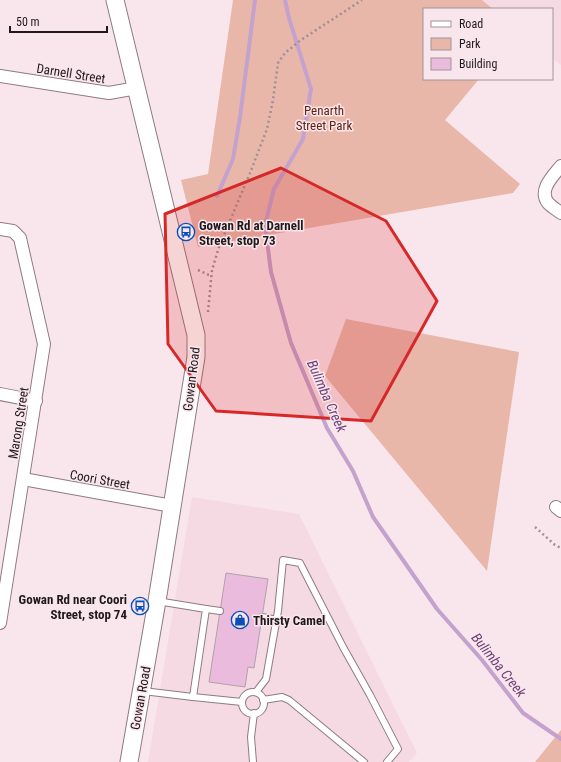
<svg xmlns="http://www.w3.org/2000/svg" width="561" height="762" font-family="'Roboto Condensed',sans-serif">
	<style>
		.built { fill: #f6dae3 }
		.green { fill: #e8b7aa }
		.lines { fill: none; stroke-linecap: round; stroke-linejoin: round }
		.stream { stroke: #c3a2cd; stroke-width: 4 }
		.building { fill: #ebbbdd; stroke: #afa1ab }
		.service-casing { stroke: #8d7c82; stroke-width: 8 }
		.minor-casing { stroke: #8d7c82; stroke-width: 14 }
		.secondary-casing { stroke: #8d7c82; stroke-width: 19 }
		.path { stroke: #9e9094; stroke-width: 2.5; stroke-dasharray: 2 3; stroke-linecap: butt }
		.service { stroke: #fff; stroke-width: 6 }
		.minor { stroke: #fff; stroke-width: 12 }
		.secondary { stroke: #fff; stroke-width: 17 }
		.marked { fill: #d62828; fill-opacity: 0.2; stroke: #d62828; stroke-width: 3; stroke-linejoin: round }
		.labels { text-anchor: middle; stroke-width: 3; stroke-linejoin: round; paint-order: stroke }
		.street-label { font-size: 13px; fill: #1f181a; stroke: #f9e6ec }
		.park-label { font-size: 13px; fill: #632110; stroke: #f9e6ec }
		.poi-label { font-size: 13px; font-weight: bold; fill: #1f181a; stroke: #f9e6ec; text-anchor: start }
		.water-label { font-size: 14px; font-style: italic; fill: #6c4178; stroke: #f9e6ec }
	</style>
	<rect width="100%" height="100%" fill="#f9e6ec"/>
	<g class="built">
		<polygon points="482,0 561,0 561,65 552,58 552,9 493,9"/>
		<polygon points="192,497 299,514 417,753 409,762 148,762"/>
	</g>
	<g class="green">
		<polygon points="233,0 482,0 493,9 424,9 424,79 479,79 445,120 520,184 513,193 198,247 181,180 208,174"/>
		<polygon points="346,319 519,352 487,571 325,376"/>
		<polygon points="561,730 561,762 535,762"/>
	</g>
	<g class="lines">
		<g class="stream">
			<polyline points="285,0 289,18 311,89 303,139 274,189 265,225 271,272 291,343 327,428 353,471 373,517 437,609 482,660 523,713 561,739"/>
			<polyline points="217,196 233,159 240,117 255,0"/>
		</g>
	</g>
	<polygon class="building" points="226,573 268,579 254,668 248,667 245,687 209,682"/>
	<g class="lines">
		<defs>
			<g id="service">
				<polyline points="206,609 220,611"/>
				<polyline points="262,617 277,620"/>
				<polyline points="143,691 193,697 206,609 157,601"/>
				<polyline points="256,692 266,679 278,611 283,560 300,563 343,647 370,695 398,749 387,762"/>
				<circle cx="253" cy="703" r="11"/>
				<polyline points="193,697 242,702"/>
				<polyline points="263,700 282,697 289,700 364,762"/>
				<polyline points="253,762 251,737 254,713"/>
			</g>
			<g id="minor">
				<polyline points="0,76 109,93 137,88"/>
				<path d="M561 166C553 176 538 190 548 203 552 207 557 210 561 213"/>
				<polyline points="0,229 13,231 20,238 44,344 0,623"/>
				<polyline points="0,394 36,401"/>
				<polyline points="23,479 172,506"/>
				<polyline points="556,507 561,511"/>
			</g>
			<polyline id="secondary" points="115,0 196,335 196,357 157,601 129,762"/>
		</defs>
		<use href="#service" class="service-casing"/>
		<use href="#minor" class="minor-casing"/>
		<use href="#secondary" class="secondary-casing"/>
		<g class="path">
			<polyline points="198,270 211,276"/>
			<polyline points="208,312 212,270 219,247 250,173 267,129 273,100 278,63 285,53 301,40 362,0"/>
			<polyline points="535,527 555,545 561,548"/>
		</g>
		<use href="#service" class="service"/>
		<use href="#minor" class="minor"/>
		<use href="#secondary" class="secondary"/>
	</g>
	<path class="marked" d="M281 168 386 221 437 301 371 421 216 411 168 344 165 214Z"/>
	<defs>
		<symbol id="bus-ring" viewBox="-11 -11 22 22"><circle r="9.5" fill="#f9e6ec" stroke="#094fb9" stroke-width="1.5"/><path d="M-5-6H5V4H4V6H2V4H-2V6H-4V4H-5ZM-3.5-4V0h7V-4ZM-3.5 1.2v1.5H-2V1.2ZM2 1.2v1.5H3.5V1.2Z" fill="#094fb9"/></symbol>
		<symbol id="shop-ring" viewBox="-11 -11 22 22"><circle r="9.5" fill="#f9e6ec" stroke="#094fb9" stroke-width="1.5"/><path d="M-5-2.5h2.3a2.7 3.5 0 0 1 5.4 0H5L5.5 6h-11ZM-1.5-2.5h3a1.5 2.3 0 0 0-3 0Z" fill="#094fb9"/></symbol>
	</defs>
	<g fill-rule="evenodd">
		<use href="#bus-ring" x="176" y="222" width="20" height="20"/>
		<use href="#bus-ring" x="130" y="596" width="20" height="20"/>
		<use href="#shop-ring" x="230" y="610" width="20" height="20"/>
	</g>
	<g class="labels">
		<g class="street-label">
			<text transform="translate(71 73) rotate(9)" y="5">Darnell Street</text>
			<text transform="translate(191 379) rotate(-83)" y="5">Gowan Road</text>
			<text transform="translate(18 423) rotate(-81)" y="5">Marong Street</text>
			<text transform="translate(100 479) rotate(10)" y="5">Coori Street</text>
			<text transform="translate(140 698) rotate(-80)" y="5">Gowan Road</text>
		</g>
		<g class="park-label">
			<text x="324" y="115">Penarth<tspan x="324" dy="15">Street Park</tspan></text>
		</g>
		<g class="poi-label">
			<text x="199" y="230">Gowan Rd at Darnell<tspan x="199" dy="15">Street, stop 73</tspan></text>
			<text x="127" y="604" text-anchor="end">Gowan Rd near Coori<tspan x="127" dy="15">Street, stop 74</tspan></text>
			<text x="253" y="625">Thirsty Camel</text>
		</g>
		<g class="water-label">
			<text transform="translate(327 396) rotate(66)" y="5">Bulimba Creek</text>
			<text transform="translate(499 665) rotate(51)" y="5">Bulimba Creek</text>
		</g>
	</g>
	<rect x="423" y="8" width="130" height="72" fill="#f9e6ec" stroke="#a29498"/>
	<rect x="431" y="21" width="20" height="6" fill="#ffffff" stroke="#a29498"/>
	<text x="459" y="28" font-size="12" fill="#1f181a">Road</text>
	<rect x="431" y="38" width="20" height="12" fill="#e8b7aa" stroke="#a29498"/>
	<text x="459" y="48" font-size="12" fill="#1f181a">Park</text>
	<rect x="431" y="58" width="20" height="12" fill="#ebbbdd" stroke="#a29498"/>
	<text x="459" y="68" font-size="12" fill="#1f181a">Building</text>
	<path d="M10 26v6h97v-6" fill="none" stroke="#1f181a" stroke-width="2"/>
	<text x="16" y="26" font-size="12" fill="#1f181a" stroke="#f9e6ec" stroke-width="3" paint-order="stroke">50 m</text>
</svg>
